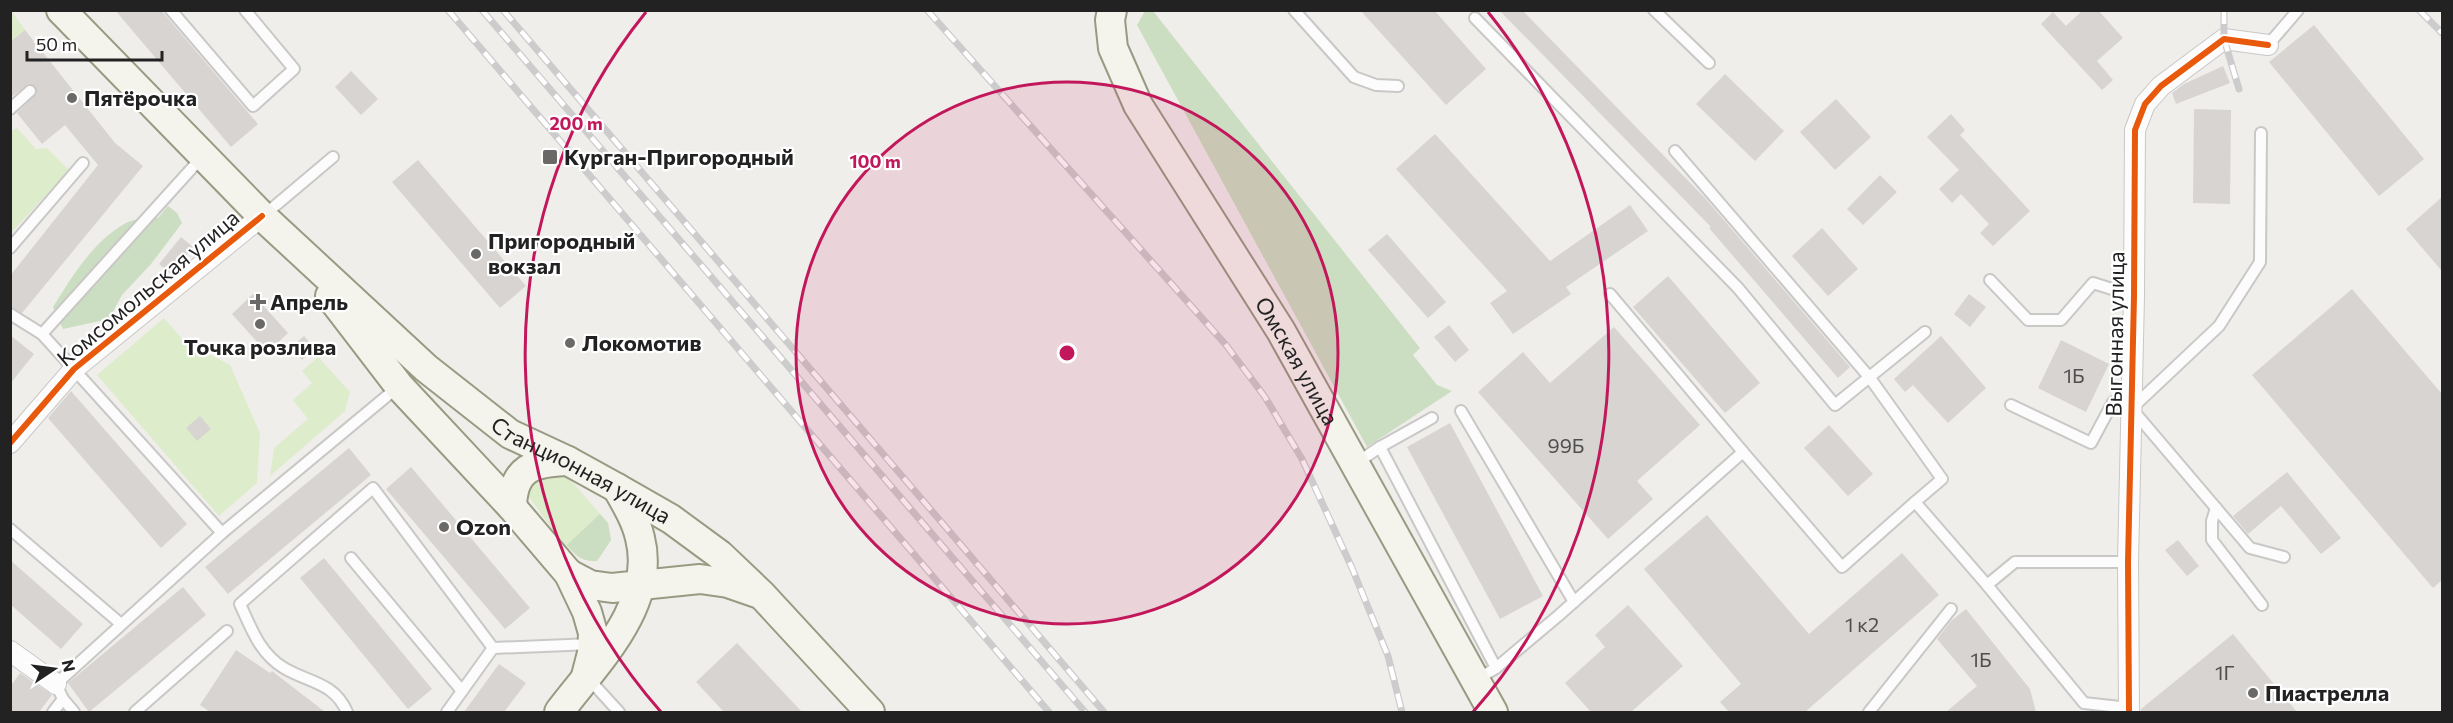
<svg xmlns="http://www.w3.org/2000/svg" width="2453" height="723" font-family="Commissioner,sans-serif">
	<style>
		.grass { fill: #ddeccb }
		.forest { fill: #cbdec1 }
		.building { fill: #d7d4d2 }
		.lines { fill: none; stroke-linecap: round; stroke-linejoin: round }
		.service-casing { stroke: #c9c8c7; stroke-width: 14 }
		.minor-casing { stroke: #c9c8c7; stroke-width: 22 }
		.secondary-casing { stroke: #999a82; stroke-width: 32 }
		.service { stroke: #fdfcfc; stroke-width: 10 }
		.minor { stroke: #fdfcfc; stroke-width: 20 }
		.secondary { stroke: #f4f4ed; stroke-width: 28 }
		.rail-casing { stroke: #ccc; stroke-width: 7 }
		.rail { stroke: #fff; stroke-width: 4.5; stroke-dasharray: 14; stroke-linecap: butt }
		.cycleway-casing { stroke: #fff; stroke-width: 10 }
		.cycleway { stroke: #e8590c; stroke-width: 6 }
		.ring { fill: none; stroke: #c2185b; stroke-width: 3 }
		.poi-dot { fill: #6a6968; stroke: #fff; stroke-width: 2 }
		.labels { text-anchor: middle; stroke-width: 4.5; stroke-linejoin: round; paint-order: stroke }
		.number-label { font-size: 20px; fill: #4f4e4e }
		.poi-label { font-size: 22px; font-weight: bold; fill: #222; stroke: #fff; text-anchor: start }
		.street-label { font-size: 22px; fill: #222; stroke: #fff }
		.centre { fill: #c2185b; stroke: #fff; stroke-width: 3 }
		.ring-label { font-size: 18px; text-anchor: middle; font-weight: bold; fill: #c2185b; stroke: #fff; stroke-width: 4.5; stroke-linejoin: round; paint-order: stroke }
	</style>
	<rect width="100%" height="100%" fill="#f0eeeb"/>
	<g class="grass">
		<polygon points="11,10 25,30 11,42 10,11"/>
		<polygon points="17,128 36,149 47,148 69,170 11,233 11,131"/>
		<polygon points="164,318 184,341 230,365 260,433 257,483 219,516 97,375"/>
		<polygon points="318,357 350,392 345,411 270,476 274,448 308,419 293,400 312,383 302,371"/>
		<path d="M561 469 608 523 611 540 597 561C571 564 544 516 529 497L527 489 530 476Z"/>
	</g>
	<g class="forest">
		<polygon points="1145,11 1153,11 1420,348 1413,355 1437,385 1452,391 1367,447 1137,25"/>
		<path d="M168 206 177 213 182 223 151 264 122 295 109 319 63 329 53 307C72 277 93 241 126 223 134 218 148 219 158 218Z"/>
		<path d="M600 514 608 523 611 540 597 561C583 562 575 556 567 545Z"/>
	</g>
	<g class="building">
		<polygon points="115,10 161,10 258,124 231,147"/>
		<polygon points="1360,10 1434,10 1486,69 1446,105"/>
		<polygon points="1499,10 1522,10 1705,198 1850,367 1838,378 1709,228 1711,227"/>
		<polygon points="2083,10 2098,10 2123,38 2097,61 2113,80 2102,90 2041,24 2053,12 2066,26"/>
		<polygon points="2314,25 2424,159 2379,196 2269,62"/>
		<polygon points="25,30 115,143 143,166 22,313 10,307 10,276 98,165 65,125 42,144 17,113 37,93 35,86 28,84 10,98 10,42"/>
		<polygon points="2223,66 2230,83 2176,104 2172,93 2184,84"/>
		<polygon points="351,71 378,99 361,115 335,87"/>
		<polygon points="1725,74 1784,131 1755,161 1696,104"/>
		<polygon points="1836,99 1871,137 1835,170 1800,132"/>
		<polygon points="2194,109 2231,110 2230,204 2193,203"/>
		<polygon points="1951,114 1965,130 1960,135 2030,211 1993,246 1980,233 1989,224 1961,194 1952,203 1939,189 1959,170 1927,137"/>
		<polygon points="1435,134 1550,261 1630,205 1648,231 1566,287 1571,294 1513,334 1490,303 1507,291 1396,169"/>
		<polygon points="418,160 526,286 500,308 392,182"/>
		<polygon points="1880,175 1897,192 1863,225 1847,209"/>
		<polygon points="2442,197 2442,271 2406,229"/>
		<polygon points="1822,228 1858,269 1828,296 1792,256"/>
		<polygon points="1387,234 1446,302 1428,318 1368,250"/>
		<polygon points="181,237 193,247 171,274 159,264"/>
		<polygon points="1668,276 1760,383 1725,413 1633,307"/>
		<polygon points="2352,289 2442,394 2442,580 2433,588 2252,375"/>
		<polygon points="253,294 288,333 267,353 232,314"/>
		<polygon points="1969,294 1986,307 1970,327 1954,314"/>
		<polygon points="1449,325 1469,350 1455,362 1434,337"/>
		<polygon points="1614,327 1700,425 1637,481 1653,499 1608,539 1478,392 1523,352 1550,383"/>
		<polygon points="10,335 34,354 10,384"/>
		<polygon points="304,336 315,348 302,360 291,347"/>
		<polygon points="1941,336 1986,388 1948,423 1913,385 1905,392 1894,379"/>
		<polygon points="2061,340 2109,364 2086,412 2038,388"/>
		<polygon points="71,391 187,524 161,548 48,418"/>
		<polygon points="200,416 211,429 197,441 186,428"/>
		<polygon points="1450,423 1543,596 1500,619 1407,447"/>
		<polygon points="1829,425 1873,474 1848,496 1804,448"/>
		<polygon points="349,448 371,475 228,594 205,567"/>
		<polygon points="411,467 530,608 505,629 386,489"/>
		<polygon points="2287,472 2341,538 2321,554 2281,506 2248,534 2233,516"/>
		<polygon points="1707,515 1809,634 1902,553 1939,595 1805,712 1729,712 1720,702 1741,684 1644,569"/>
		<polygon points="2178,540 2199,566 2187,576 2165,550"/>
		<polygon points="324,558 432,689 408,709 300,578"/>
		<polygon points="10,560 83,624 61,649 10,604"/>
		<polygon points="183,587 206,615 89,712 68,683"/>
		<polygon points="1628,605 1683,666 1631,712 1591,712 1565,683 1605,647 1595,635"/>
		<polygon points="1966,609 2030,689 2036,712 1946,712 1977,686 1937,639 1951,621"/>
		<polygon points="2233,634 2297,712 2141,712 2141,709"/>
		<polygon points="737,643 802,712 724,712 696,682"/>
		<polygon points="236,650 270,673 272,671 325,712 210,712 200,705"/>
		<polygon points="499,664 526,683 504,712 464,712"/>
		<polygon points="20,673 52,695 39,712 10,712 10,687"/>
	</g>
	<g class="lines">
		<defs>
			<g id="service">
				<polyline points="171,10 253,106 294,69 245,10"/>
				<polyline points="1294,10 1354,77 1376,85 1398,86"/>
				<polyline points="1654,10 1709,63"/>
				<polyline points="1475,18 1738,288 1835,405 1925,332"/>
				<polyline points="2268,45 2298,10"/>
				<polyline points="10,109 30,91"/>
				<polyline points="1675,151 1870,378 1942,479 1915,502 1987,585 2015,562 2128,562"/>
				<polyline points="202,157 42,334 222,533"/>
				<polyline points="263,216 333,157"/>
				<polyline points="10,248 83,163"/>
				<polyline points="1990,280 2028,320 2061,320 2093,283 2134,296"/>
				<polyline points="1610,294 1743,452"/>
				<polyline points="10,314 42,334"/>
				<polyline points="2011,405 2091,443 2113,402 2131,408 2250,548 2284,557"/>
				<polyline points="2132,408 2219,326 2260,262 2261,133"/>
				<polyline points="1461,411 1574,602"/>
				<polyline points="1432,418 1380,447 1496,668"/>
				<polyline points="1355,464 1380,447"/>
				<polyline points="2216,508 2212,521 2212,540 2262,605"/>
				<polyline points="10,529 121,624"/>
				<polyline points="351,558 462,691"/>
				<polyline points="1987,585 2084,703 2129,708"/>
				<polyline points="493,648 592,644"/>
				<polyline points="587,677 619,712"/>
				<polyline points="1476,680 1496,668 1558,616 1743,452 1842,567 1915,502"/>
				<polyline points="63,699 74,712"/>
				<polyline points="53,712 63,699 56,684 222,533 399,386"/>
				<polyline points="135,712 227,631"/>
				<path d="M347 712C334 682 309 683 284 668 260 654 251 628 240 604L373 488 493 648 447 712"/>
				<polyline points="1869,712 1951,609"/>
			</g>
			<g id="minor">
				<polyline points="10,443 74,369 262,216"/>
				<polyline points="10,651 56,684"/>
				<polyline points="2129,712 2128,562 2134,296 2135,130 2145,104 2161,86 2224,39 2268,45"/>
			</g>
			<g id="secondary">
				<path id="s1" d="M61 10 262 216 426 368 510 434 568 461 617 488 671 519 720 555 762 595 870 712"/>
				<path id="s2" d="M1112 10 1110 20 1113 48 1138 105 1281 331 1493 712"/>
				<polyline points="330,296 399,386 512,507 569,574 587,612 593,633 592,653 586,676"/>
				<path d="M512 507C513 468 533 462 568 461"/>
				<polyline points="569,574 590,585 612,588 700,579 728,583 757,593"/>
				<path d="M559 712C595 664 657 605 640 538 636 520 626 504 617 488"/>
			</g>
		</defs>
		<use href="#service" class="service-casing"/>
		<use href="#minor" class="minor-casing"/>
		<use href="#secondary" class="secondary-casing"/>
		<use href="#service" class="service"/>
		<use href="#minor" class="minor"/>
		<use href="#secondary" class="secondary"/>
		<defs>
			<g id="rail">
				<polyline points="448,10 1049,712"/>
				<polyline points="482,10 1085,712"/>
				<polyline points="503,10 1104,712"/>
				<polyline points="927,10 1226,345 1265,397 1302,459 1352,568 1388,656 1402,712"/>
				<polyline points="2224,10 2224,39 2239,89"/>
				<polyline points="2419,10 2442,33"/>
			</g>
		</defs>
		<use href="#rail" class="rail-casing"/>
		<use href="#rail" class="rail"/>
		<defs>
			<g id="cycleway">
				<polyline points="10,443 74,369 262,216"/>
				<polyline points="2129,712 2128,562 2134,296 2135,130 2145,104 2161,86 2224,39 2268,45"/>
			</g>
		</defs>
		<use href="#cycleway" class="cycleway-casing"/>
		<use href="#cycleway" class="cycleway"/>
	</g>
	<circle cx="1067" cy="353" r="271" fill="#c2185b" fill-opacity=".12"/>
	<g class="ring">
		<circle cx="1067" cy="353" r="271"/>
		<path d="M661 712A542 542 0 0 1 646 12M1488 12A542 542 0 0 1 1473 712"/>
	</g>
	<g class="poi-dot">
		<circle cx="72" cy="98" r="6"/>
		<rect x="542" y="149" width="16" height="16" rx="3"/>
		<circle cx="476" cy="254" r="6"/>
		<path d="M255 293h6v6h6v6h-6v6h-6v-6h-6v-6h6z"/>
		<circle cx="260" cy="324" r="6"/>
		<circle cx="570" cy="343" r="6"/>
		<circle cx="444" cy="527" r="6"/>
		<circle cx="2253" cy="693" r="6"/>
	</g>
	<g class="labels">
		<g class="number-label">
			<text x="2074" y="383">1Б</text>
			<text x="1566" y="453">99Б</text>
			<text x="1862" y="632">1 к2</text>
			<text x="1981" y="667">1Б</text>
			<text x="2225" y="680">1Г</text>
		</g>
		<g class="poi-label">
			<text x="84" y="106">Пятёрочка</text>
			<text x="564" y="165">Курган-Пригородный</text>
			<text x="488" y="249">Пригородный<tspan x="488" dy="25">вокзал</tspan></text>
			<text x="270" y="310">Апрель</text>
			<text x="582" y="351">Локомотив</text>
			<text x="260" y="355" text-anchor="middle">Точка розлива</text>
			<text x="456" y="535">Ozon</text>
			<text x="2265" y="701">Пиастрелла</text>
		</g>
		<g class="street-label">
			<text transform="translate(148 288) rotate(-40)" y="8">Комсомольская улица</text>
			<text transform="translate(2115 334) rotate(-89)" y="8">Выгонная улица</text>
			<text dy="8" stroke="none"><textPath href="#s2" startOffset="402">Омская улица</textPath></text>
			<text dy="8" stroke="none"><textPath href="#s1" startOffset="698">Станционная улица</textPath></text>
		</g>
	</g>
	<circle cx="1067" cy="353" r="9" class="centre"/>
	<g class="ring-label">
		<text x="576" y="130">200 m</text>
		<text x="875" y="168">100 m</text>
	</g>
	<rect width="2453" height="723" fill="none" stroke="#222222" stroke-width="24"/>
	<g transform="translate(54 669) rotate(77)" stroke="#ffffff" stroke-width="4.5" paint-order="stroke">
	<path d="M0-4.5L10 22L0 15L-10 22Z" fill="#222222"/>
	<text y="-9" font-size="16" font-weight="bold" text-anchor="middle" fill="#222222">N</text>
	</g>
	<path d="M27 51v9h135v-9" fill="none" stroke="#222222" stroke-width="3"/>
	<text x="36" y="51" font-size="18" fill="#222222" stroke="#ffffff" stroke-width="4.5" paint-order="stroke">50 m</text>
</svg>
